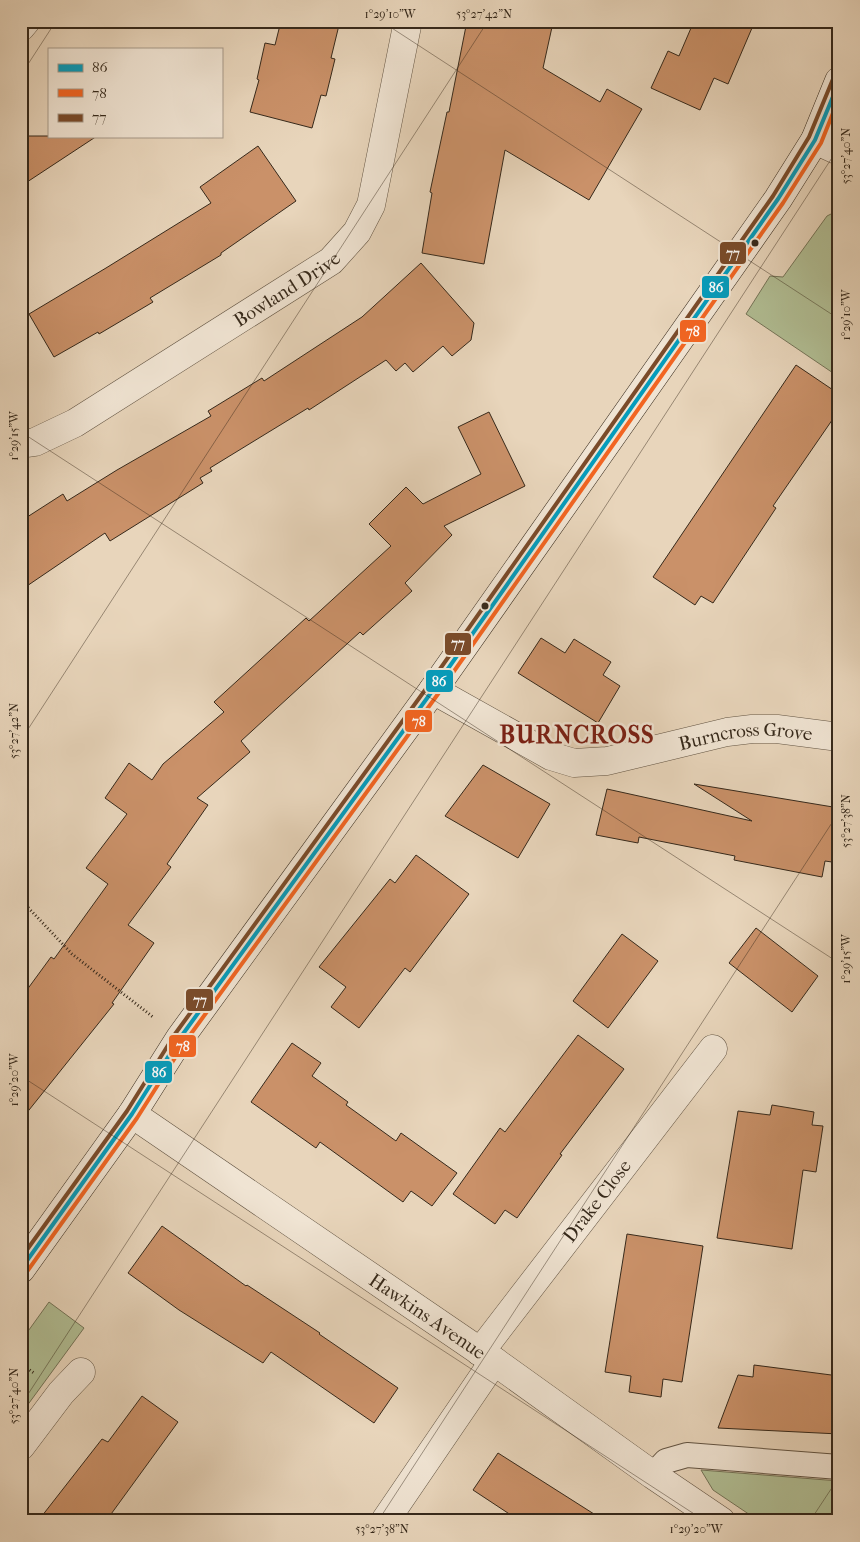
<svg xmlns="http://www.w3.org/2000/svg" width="860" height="1542" font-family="'IM FELL French Canon',serif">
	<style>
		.green { fill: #b1be94; stroke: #747458 }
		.building { fill: #ca9169; stroke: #36291b }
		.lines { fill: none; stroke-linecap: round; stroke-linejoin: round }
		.service-casing { stroke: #625443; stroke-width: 26 }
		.minor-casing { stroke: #625443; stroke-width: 29 }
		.secondary-casing { stroke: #36291b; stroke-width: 29 }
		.path { stroke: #36291b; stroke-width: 3; stroke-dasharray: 1 2.5; stroke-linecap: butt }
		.service { stroke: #f0e4d3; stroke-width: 24 }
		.minor { stroke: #f0e4d3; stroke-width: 28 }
		.secondary { stroke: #f0e4d3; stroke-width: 28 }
		.bus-1-casing { stroke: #f0e4d3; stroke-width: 8 }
		.bus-2-casing { stroke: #f0e4d3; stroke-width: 8 }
		.bus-3-casing { stroke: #f0e4d3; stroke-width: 8 }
		.bus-1 { stroke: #059cbc; stroke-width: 4 }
		.bus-2 { stroke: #f26522; stroke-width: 4 }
		.bus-3 { stroke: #7a4b2a; stroke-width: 4 }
		.ticks { fill: none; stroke: #36291b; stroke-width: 1; stroke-opacity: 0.45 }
		.bus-dot { fill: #36291b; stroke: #f0e4d3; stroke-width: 2 }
		.labels { text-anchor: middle; stroke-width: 5; stroke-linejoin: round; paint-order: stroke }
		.street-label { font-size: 19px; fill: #36291b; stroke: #f0e4d3 }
		.district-label { font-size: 24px; font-weight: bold; letter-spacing: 1px; fill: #7a1f14; stroke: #f0e4d3 }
		.line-badge { stroke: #f0e4d3; stroke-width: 2 }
		.badge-label { font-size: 14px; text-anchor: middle; font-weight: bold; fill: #fff }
		.neatline { fill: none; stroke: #36291b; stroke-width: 2 }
		.ticks-label { font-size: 12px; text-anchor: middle; fill: #36291b }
	</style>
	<rect width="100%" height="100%" fill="#e8d5bb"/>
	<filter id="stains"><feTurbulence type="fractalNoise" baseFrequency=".004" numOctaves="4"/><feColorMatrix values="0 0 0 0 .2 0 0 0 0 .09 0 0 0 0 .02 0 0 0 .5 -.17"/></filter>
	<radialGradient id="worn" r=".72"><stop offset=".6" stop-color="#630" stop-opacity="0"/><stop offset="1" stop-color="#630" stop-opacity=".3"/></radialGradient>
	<g class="green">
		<polygon points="839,210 839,377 746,314 770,276 783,277 827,216"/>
		<polygon points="49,1302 84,1328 21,1414 21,1341"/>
		<polygon points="701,1470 839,1481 839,1521 759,1521 713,1490"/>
	</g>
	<g class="building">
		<polygon points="281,21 340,21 331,58 335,59 326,96 321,95 312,128 250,112 259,80 257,79 265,43 275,45"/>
		<polygon points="467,21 528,21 552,27 543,68 600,102 607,89 642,109 589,200 505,150 484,264 422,253 432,193 430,192 447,112 449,112"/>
		<polygon points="694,21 755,21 728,84 714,78 700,110 651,88 668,51 679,56"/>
		<polygon points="21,136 97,136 21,186"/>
		<polygon points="258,146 296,201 221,253 221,255 150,298 153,302 99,334 98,332 54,357 29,314 106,268 211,203 200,187"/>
		<polygon points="421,263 474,323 471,340 452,356 443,346 413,372 405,363 396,371 386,360 309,410 308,408 210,468 212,471 200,478 203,483 110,541 105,533 21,590 21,521 63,494 67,501 117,470 211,416 208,411 262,378 264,381 362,317"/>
		<polygon points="796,365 839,394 839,410 773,506 776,508 713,603 701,596 695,605 653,577"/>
		<polygon points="489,412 525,486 444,526 452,535 405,583 412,591 363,635 360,632 241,741 250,752 197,798 208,805 167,864 171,867 128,925 154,943 112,1003 114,1004 21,1120 21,998 51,957 54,959 108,884 86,868 127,814 105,798 129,763 152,780 163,764 224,712 214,702 306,618 309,621 391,546 369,524 406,487 423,504 481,474 458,427"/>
		<polygon points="541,638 565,653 574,639 611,662 603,675 620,686 598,723 518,673"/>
		<polygon points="483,765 550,804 518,858 445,816"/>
		<polygon points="694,784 839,808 839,863 825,861 822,877 734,860 735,856 639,837 638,843 596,835 607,789 752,821"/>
		<polygon points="416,855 469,894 410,972 405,968 359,1028 331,1007 346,987 319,967 390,879 395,883"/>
		<polygon points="756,928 818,976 792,1012 729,963"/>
		<polygon points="622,934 658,961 608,1028 573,1001"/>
		<polygon points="578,1035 624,1069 560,1154 562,1155 517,1218 505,1210 495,1224 453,1194 500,1128 505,1132"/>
		<polygon points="292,1043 321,1063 312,1076 348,1102 346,1105 396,1141 401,1133 457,1173 432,1206 411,1191 403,1202 320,1142 316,1148 251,1102"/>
		<polygon points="772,1105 814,1112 812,1125 823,1126 816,1172 803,1170 792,1249 717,1238 738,1111 770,1115"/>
		<polygon points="162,1226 246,1286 247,1285 320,1333 319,1334 398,1388 374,1423 271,1352 263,1363 179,1310 128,1273"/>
		<polygon points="627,1234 703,1246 682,1382 663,1379 661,1397 629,1392 631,1376 605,1372"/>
		<polygon points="754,1365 839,1376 839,1434 718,1428 738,1375 753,1377"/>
		<polygon points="142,1396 178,1422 106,1521 38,1521 102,1439 108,1442"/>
		<polygon points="498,1453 605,1521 520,1521 473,1490"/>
	</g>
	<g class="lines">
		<defs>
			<polyline id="service" points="653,1475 666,1461 687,1455 839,1467"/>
			<g id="minor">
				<polyline points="21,27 26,21"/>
				<polyline points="815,140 839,151"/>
				<path id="s1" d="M21 444 35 442 75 423 331 261 357 232 371 205 408 21"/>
				<path id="s2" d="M433 690 551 756 574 763 607 761 727 732 752 729H777L839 737"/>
				<path id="s3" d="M132 1114 494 1361 653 1475 721 1521"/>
				<path id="s4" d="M480 1352 713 1049"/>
				<polyline points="21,1446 61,1393 81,1372"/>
				<polyline points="385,1521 494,1361"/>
			</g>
			<polyline id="secondary" points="21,1269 132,1114 180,1038 433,690 778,199 815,140 839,81"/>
		</defs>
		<use href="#service" class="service-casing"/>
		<use href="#minor" class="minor-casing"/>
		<use href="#secondary" class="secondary-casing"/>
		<g class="path">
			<polyline points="21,900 72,954 153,1017"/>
			<polyline points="21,1364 34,1373"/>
		</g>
		<use href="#service" class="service"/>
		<use href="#minor" class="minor"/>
		<use href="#secondary" class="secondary"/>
		<defs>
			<polyline id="bus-1" points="21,1269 132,1114 180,1038 433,690 778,199 815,140 839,82"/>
			<polyline id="bus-2" points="26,1273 137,1118 185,1042 438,694 783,203 821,143 839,98"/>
			<polyline id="bus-3" points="21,1258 127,1111 175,1034 428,686 773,196 809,137 833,79"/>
		</defs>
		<use href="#bus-1" class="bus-1-casing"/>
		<use href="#bus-2" class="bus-2-casing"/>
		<use href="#bus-3" class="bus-3-casing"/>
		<use href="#bus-1" class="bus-1"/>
		<use href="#bus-2" class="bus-2"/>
		<use href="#bus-3" class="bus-3"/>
	</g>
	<path class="ticks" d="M381 21 839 319M21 75 56 21M21 432 839 963M21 740 488 21M21 1076 705 1521M21 1405 839 147M378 1521 839 812M810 1521 839 1477"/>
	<g class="bus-dot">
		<circle cx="755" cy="243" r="4.5"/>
		<circle cx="485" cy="606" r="4.5"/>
	</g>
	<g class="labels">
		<g class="street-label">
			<text dy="7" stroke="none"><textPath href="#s1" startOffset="309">Bowland Drive</textPath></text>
			<text dy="7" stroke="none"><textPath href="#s2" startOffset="334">Burncross Grove</textPath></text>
			<text dy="7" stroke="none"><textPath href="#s4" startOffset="191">Drake Close</textPath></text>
			<text dy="7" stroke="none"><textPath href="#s3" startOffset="358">Hawkins Avenue</textPath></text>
		</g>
		<g class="district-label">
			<text x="577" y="743">BURNCROSS</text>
		</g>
	</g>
	<g class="line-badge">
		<rect x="719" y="241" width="28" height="24" rx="5" fill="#7a4b2a"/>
		<rect x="701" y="275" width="29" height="24" rx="5" fill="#059cbc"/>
		<rect x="679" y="319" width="28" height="24" rx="5" fill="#f26522"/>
		<rect x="444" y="632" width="28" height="24" rx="5" fill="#7a4b2a"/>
		<rect x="425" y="669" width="29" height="24" rx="5" fill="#059cbc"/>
		<rect x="404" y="709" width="29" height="24" rx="5" fill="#f26522"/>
		<rect x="185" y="988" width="29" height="24" rx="5" fill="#7a4b2a"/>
		<rect x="168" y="1034" width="29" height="24" rx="5" fill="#f26522"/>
		<rect x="144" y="1060" width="29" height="24" rx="5" fill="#059cbc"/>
	</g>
	<g class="badge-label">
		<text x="733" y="258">77</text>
		<text x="716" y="292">86</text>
		<text x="693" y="336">78</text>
		<text x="458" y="648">77</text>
		<text x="439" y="686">86</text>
		<text x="419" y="726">78</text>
		<text x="200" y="1005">77</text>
		<text x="183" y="1051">78</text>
		<text x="159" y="1077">86</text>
	</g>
	<rect width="860" height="1542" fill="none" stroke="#e8d5bb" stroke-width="55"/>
	<rect x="48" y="48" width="175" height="90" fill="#f0e4d3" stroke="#a69989"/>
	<rect x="58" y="64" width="25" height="8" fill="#059cbc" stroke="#a69989"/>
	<text x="92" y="72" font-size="15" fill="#36291b">86</text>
	<rect x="58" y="89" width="25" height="8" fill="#f26522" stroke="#a69989"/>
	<text x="92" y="98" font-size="15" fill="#36291b">78</text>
	<rect x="58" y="114" width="25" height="8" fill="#7a4b2a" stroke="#a69989"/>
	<text x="92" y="122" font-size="15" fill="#36291b">77</text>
	<rect x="28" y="28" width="804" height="1486" class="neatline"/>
	<g class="ticks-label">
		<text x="390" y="18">1°29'10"W</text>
		<text x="484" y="18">53°27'42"N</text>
		<text transform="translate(846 156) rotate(-90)" y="4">53°27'40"N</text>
		<text transform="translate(846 315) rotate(-90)" y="4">1°29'10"W</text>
		<text transform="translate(14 436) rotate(-90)" y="4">1°29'15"W</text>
		<text transform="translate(14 731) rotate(-90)" y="4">53°27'42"N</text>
		<text transform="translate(846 821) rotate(-90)" y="4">53°27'38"N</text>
		<text transform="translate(846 959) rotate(-90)" y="4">1°29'15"W</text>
		<text transform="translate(14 1080) rotate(-90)" y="4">1°29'20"W</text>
		<text transform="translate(14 1396) rotate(-90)" y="4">53°27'40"N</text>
		<text x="382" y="1533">53°27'38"N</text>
		<text x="696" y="1533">1°29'20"W</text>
	</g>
	<rect width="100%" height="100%" filter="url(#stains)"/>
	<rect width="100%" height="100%" fill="url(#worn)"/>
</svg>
